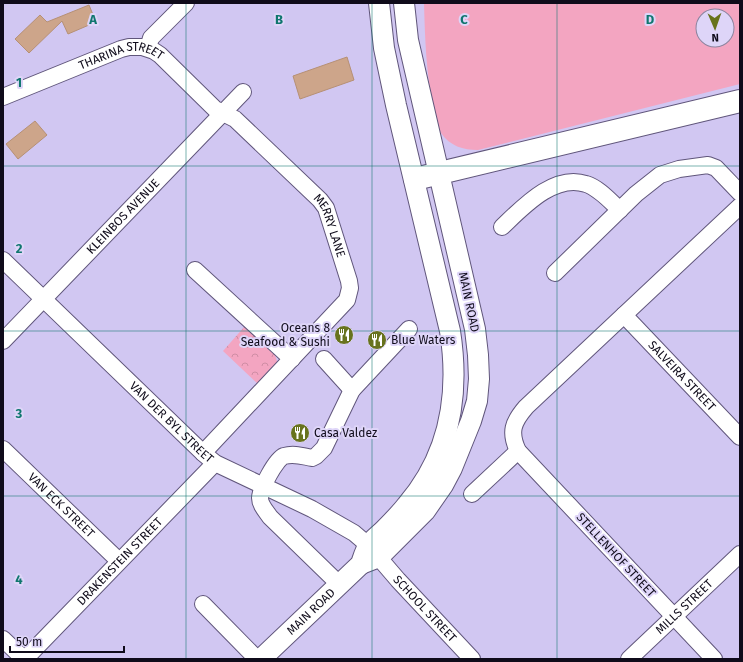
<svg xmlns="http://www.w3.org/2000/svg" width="743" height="662" font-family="'Fira Sans',sans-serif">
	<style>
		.grass { fill: #f3a5c1; fill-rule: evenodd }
		.park { fill: url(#park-crowns) }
		.building { fill: #cda58a; stroke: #b69075 }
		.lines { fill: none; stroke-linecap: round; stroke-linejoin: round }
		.minor-casing { stroke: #60567b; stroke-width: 18 }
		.major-casing { stroke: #60567b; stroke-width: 22 }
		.highway-casing { stroke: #60567b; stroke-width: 24 }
		.minor { stroke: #fff; stroke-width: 16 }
		.major { stroke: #fff; stroke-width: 20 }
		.highway { stroke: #fff; stroke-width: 22 }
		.grid { fill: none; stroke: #0f766e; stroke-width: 1; stroke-opacity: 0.55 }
		.labels { text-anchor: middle; stroke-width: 4; stroke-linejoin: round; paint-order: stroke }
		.street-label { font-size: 12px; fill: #0f0b1a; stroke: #ded5f8 }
		.poi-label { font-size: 12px; fill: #0f0b1a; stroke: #ded5f8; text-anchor: start }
		.grid-label { font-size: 13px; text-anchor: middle; font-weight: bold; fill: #0f766e; stroke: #ded5f8; stroke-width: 4; stroke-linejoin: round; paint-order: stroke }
	</style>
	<defs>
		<pattern id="park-crowns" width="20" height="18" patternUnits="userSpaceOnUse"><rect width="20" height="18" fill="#f3a5c1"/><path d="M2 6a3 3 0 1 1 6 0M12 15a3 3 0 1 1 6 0" fill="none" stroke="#cf8da5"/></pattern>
	</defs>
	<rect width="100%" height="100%" fill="#d1c7f2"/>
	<path class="grass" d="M424 3H740V84L478 150C463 150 450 146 441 133 437 126 436 117 434 110 426 75 425 38 424 3ZM703 16H727V40H703Z"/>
	<path class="park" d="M245 326C254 334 279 351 277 364L259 385 223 351Z"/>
	<g class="building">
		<polygon points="89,5 96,22 68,34 62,21 29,53 15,39 40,15 47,22"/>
		<polygon points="347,57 354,80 300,99 293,76"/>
		<polygon points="35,121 47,135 18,159 6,144"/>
	</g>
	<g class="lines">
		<defs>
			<g id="minor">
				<polyline points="148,48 151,38 186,3"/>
				<path id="s1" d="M3 97 121 49 129 47H142L154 51 160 55 215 109 235 119 320 200 326 208 349 281 350 288 347 300 203 453"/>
				<path d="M502 227C522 208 554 173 586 184 599 188 610 201 620 210"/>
				<path id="s2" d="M3 260 203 453 215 463 312 509 354 533 368 545 398 580 472 659"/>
				<polyline points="195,270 292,359"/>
				<polyline points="555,273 636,194 660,175 679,169 708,165 716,168 740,193"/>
				<path id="s3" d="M624 315 740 437"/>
				<path id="s4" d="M3 341 243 92"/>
				<polyline points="324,359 352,390"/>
				<path id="s5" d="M3 449 119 561"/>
				<polyline points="472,494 518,451"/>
				<path d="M340 585 270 517C266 511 260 505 260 498 260 489 276 459 284 456 294 453 302 456 312 458L316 456 324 448 352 390 409 329"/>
				<polyline points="203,604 257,659"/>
				<polyline points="3,639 24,659"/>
				<path id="s6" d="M25 659 215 463"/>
				<path id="s7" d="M629 659 740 554"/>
				<path d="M714 659 518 451C509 432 513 422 526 407L740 206"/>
			</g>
			<g id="major">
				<polyline points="361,564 379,557 425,511 443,485 452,468 471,421 477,401 479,379 478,355 475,329 408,40 404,3"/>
				<path id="s8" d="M261 659 361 564C363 558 365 550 369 545 373 539 379 535 384 530 392 522 400 514 407 505 450 455 460 395 450 331L396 105 384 48 379 3"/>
			</g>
			<polyline id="highway" points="415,179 740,101"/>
		</defs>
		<use href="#minor" class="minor-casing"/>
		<use href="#major" class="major-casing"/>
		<use href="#highway" class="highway-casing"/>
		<use href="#minor" class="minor"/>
		<use href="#major" class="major"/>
		<use href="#highway" class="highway"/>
	</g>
	<path class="grid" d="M186 3V659M372 3V659M557 3V659M3 166H740M3 331H740M3 496H740"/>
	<defs>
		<symbol id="restaurant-disc" viewBox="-11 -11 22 22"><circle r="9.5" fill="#68731d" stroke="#ded5f8"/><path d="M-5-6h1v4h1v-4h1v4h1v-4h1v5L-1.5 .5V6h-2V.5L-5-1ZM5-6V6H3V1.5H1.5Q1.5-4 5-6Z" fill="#fff"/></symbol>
	</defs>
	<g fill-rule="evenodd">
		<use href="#restaurant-disc" x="333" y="324" width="22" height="22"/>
		<use href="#restaurant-disc" x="366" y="329" width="22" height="22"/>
		<use href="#restaurant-disc" x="289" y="422" width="22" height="22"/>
	</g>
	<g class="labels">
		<g class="street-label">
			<text dy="4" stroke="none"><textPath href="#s1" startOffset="127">THARINA STREET</textPath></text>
			<text dy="4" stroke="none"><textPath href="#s4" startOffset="173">KLEINBOS AVENUE</textPath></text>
			<text dy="4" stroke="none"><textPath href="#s1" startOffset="413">MERRY LANE</textPath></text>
			<text transform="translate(469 302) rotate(78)" y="4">MAIN ROAD</text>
			<text dy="4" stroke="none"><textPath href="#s3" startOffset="84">SALVEIRA STREET</textPath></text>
			<text dy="4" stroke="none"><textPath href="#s2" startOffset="234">VAN DER BYL STREET</textPath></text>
			<text dy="4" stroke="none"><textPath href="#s5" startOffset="81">VAN ECK STREET</textPath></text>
			<text transform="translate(616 555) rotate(47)" y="4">STELLENHOF STREET</text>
			<text dy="4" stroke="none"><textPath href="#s6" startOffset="136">DRAKENSTEIN STREET</textPath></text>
			<text dy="4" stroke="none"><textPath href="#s7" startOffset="76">MILLS STREET</textPath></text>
			<text dy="4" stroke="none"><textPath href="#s2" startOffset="553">SCHOOL STREET</textPath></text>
			<text dy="4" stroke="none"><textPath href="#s8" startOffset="69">MAIN ROAD</textPath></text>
		</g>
		<g class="poi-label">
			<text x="330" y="332" text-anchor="end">Oceans 8<tspan x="330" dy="14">Seafood &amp; Sushi</tspan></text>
			<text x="391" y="344">Blue Waters</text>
			<text x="314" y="437">Casa Valdez</text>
		</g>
	</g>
	<g class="grid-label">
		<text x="93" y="24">A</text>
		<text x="279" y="24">B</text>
		<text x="464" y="24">C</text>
		<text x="650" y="24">D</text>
		<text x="19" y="87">1</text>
		<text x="19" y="253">2</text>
		<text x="19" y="418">3</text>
		<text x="19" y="584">4</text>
	</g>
	<rect width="743" height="662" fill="none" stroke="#0f0b1a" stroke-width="8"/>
	<g transform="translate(715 28) rotate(178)"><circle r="19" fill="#ded5f8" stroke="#8b849f"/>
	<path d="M0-3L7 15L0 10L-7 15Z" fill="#68731d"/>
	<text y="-6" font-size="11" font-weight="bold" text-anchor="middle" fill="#0f0b1a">N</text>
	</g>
	<path d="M10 646v6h114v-6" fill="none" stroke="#0f0b1a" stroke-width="2"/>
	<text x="16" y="646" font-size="12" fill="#0f0b1a" stroke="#ded5f8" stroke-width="3" paint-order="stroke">50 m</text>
</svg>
